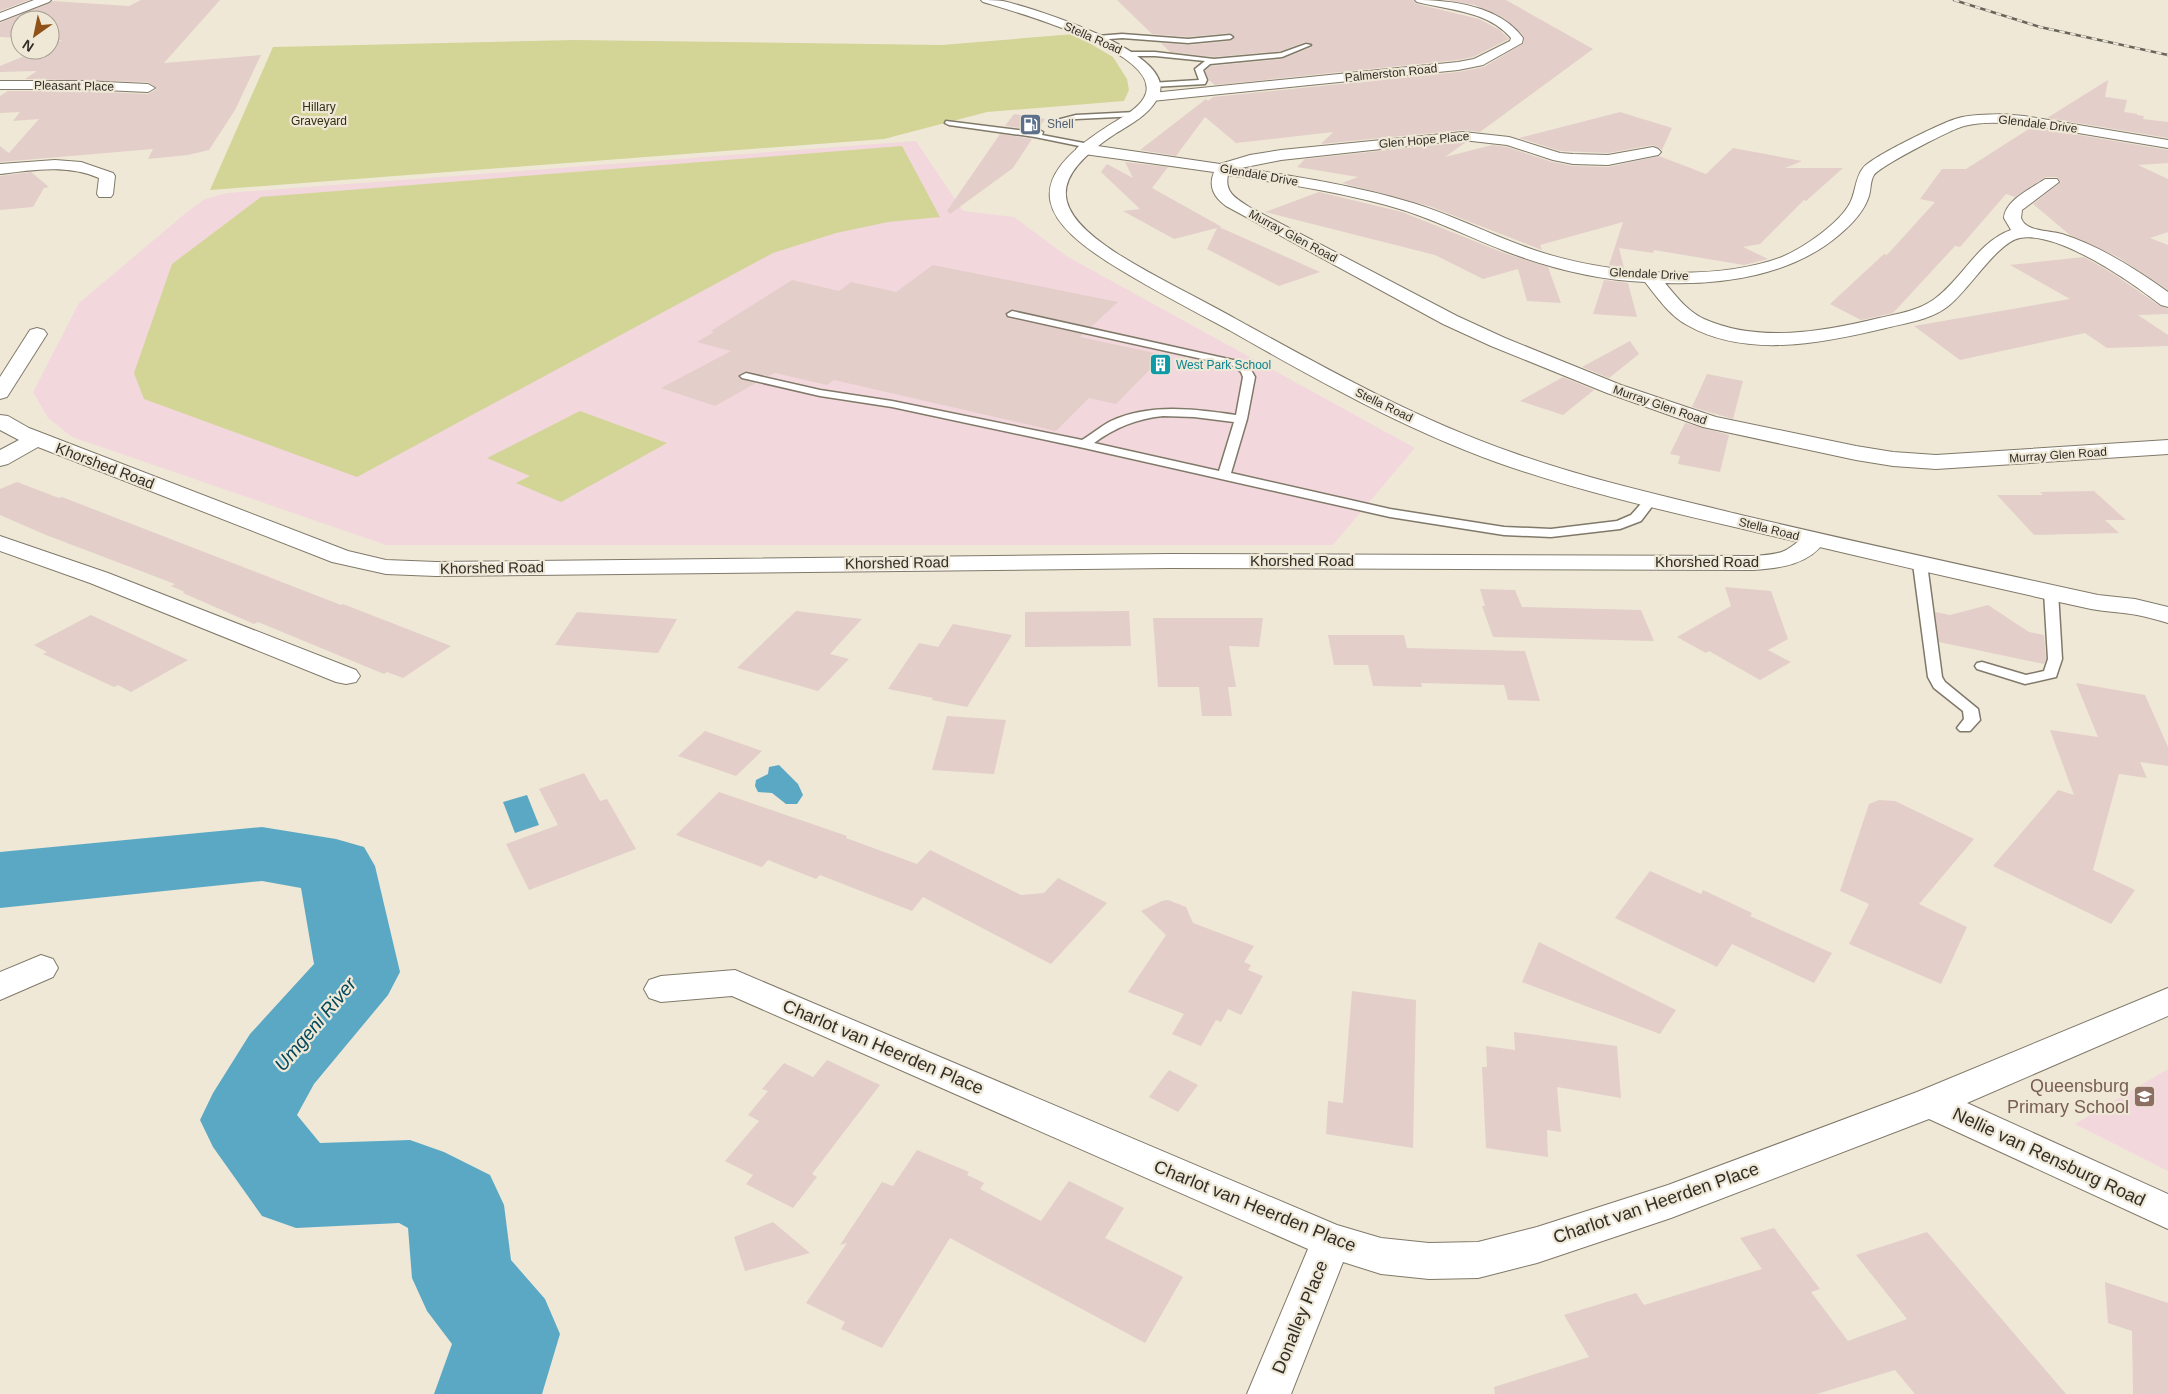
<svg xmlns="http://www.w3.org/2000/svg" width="2168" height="1394" font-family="Helvetica,sans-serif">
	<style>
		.education { fill: #f2d7dc }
		.green { fill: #d2d596 }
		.water { fill: #5ba8c5 }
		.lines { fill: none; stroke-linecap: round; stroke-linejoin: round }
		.river { fill: #5ba8c5; fill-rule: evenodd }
		.building { fill: #e3cec9 }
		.lane-casing { stroke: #807969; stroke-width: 3 }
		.street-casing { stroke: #807969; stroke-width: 2 }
		.secondary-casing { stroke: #807969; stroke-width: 2 }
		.lane { fill: #fff; fill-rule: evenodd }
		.street { fill: #fff; fill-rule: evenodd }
		.secondary { fill: #fff; fill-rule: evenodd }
		.rail-casing { stroke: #68645a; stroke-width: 2.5 }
		.rail { stroke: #efe8d7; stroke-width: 2; stroke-dasharray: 5.5; stroke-linecap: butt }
		.labels { text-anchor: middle; stroke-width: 4.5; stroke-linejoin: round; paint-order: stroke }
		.far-street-label { font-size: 12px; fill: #312e27; stroke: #efe8d7 }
		.far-park-label { font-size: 12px; fill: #2f3012; stroke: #efe8d7 }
		.far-service-label { font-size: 12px; fill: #4e5e75; stroke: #efe8d7; text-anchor: start }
		.far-culture-label { font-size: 12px; fill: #0d838f; stroke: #efe8d7; text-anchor: start }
		.street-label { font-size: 15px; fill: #312e27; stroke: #efe8d7 }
		.near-street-label { font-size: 18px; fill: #312e27; stroke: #efe8d7 }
		.near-education-label { font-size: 18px; fill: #785e54; stroke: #efe8d7; text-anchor: end }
		.near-water-label { font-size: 19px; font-style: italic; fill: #02485d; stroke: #efe8d7 }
	</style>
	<rect width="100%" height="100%" fill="#efe8d7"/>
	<g class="education">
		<polygon points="916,141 963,211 1014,217 1068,257 1415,448 1333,545 386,545 72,437 48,418 33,392 79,303 187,212 205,199 227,193"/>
		<polygon points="2168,1069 2168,1171 2075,1124"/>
	</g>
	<g class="green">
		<polygon points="1074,34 1113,57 1127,79 1129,90 1124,101 987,112 884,139 210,190 273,47 574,40 942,45"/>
		<polygon points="902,146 940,217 888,222 836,233 773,253 357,477 144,399 134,373 172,264 261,197"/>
		<polygon points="580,411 667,443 561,502 516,483 530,476 487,458"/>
	</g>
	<g class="water">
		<polygon points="779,765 798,784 803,795 797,804 786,804 772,793 758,792 755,786 756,780 768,774 769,767"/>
		<polygon points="527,795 539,825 515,833 503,802"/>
	</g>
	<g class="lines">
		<polygon class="river" points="262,827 336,839 364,847 375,866 400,972 388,995 314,1084 297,1115 320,1143 410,1140 444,1152 490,1175 504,1205 511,1260 545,1299 560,1334 542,1394 434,1394 452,1344 427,1311 412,1278 408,1228 399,1223 296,1228 262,1216 213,1147 200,1120 213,1093 250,1034 314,964 301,888 262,881 0,908 0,852"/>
	</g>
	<g class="building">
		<polygon points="0,0 29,0 0,11"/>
		<polygon points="141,0 220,0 164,63 261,55 235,110 209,150 188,155 148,159 153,149 0,162 0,146 9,153 39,119 13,121 20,112 0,113 0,96 8,91 82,91 148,94 157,89 148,82 25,79 37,71 0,72 0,66 39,50 50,50 50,45 62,40 50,40 50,20 20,20 20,38 0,37 0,23 52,1 129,6"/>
		<polygon points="1117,0 1413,0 1417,4 1479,19 1500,30 1509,39 1473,57 1458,60 1215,85 1209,80 1205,71 1211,66 1282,59 1312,47 1313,44 1305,42 1281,51 1214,57 1170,52 1161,43 1188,45 1230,41 1235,36 1230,33 1188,37 1152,34"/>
		<polygon points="1447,0 1506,0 1593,49 1480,132 1463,130 1321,144 1333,132 1236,143 1205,117 1176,156 1140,150 1206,99 1208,101 1213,97 1458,72 1484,67 1524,43 1524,37 1502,17 1475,5"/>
		<polygon points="2108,80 2105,97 2127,100 2124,112 2138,114 2137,115 2144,116 2143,119 2168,122 2168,138 2047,118"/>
		<polygon points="1620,112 1672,128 1662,150 1653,145 1608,153 1560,151 1519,138"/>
		<polygon points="1014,114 1045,119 1039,128 1035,130 1005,126"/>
		<polygon points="2032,127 2168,150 2168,163 2138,165 2168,179 2168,232 2150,238 2168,245 2168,290 2118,257 2070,235 2033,204 2061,182 2057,177 2045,177 2015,197 2006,194 1960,247 1955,246 1893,313 1861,320 1830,304 1884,254 1887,255 1935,202 1920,199 1942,169 1966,169"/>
		<polygon points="1000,134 1032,139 1013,168 950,214 947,211"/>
		<polygon points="1463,142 1466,142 1445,157 1492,145 1507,147 1552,162 1573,166 1608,167 1659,156 1706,174 1733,148 1802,161 1785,168 1843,168 1806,201 1804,200 1760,244 1743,247 1768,259 1744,265 1654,250 1653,253 1619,248 1624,268 1609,265 1623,222 1540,245 1542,250 1429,206 1342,183 1358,177 1297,167 1305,159"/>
		<polygon points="1125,162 1168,167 1152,188 1222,227 1219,227 1320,272 1279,286 1207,249 1217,228 1174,239 1123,211 1140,209 1101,172 1107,164 1133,178"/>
		<polygon points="31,172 49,187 44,188 33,207 0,210 0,176"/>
		<polygon points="1319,192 1402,212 1504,253 1548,267 1561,303 1527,301 1518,269 1483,279 1435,255 1265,212"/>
		<polygon points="2084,257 2112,273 2160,306 2168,309 2168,314 2138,315 2168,335 2168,346 2107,348 2085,333 1960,360 1914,326 2070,299 2010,265"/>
		<polygon points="933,265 1118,302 1091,327 1012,309 1005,315 1008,318 1083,334 1080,337 1164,355 1116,404 1089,398 1056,431 834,380 827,385 775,373 768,376 746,371 739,374 739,377 742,380 756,383 715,406 661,388 731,351 697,342 714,332 711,331 792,280 839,291 851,282 896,292"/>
		<polygon points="1604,280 1628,283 1637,317 1593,314"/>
		<polygon points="1630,341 1639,354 1609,378 1582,367"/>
		<polygon points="1707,374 1743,381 1733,419 1692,407"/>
		<polygon points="1563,377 1594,390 1563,415 1520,401"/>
		<polygon points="1685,423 1729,435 1720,472 1678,464 1680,456 1670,454"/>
		<polygon points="17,482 59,498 62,497 341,605 343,604 451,646 403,678 387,672 384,674 258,622 254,624 183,593 185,592 171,586 175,584 46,535 0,515 0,489"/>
		<polygon points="2094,491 2126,520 2105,520 2119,533 2034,535 1997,495 2043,495 2040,492"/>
		<polygon points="1725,587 1771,591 1788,639 1768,650 1791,662 1760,680 1709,651 1706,653 1677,637 1731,606"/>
		<polygon points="1480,589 1515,590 1522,607 1641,610 1654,641 1493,637 1482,606 1485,606"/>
		<polygon points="1988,605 2029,632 2044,635 2046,659 2044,664 1939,642 1935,612 1950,615"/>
		<polygon points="796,611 862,619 830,654 849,659 818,691 737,668"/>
		<polygon points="1129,611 1131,646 1025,647 1025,612"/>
		<polygon points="577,612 677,619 658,653 555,645"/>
		<polygon points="91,615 123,630 188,660 131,692 118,685 114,687 43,654 47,652 34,645"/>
		<polygon points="1153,618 1263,618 1259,647 1229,646 1236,687 1228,687 1232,716 1202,716 1199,687 1158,687"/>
		<polygon points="953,624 1012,635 967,707 932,700 933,698 888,689 919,643 938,647"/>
		<polygon points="1328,635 1404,635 1407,648 1525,651 1540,701 1508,700 1504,685 1421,683 1422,687 1373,686 1368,665 1334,665"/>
		<polygon points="2076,683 2145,695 2168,747 2168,766 2140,762 2147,778 2119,774 2093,870 2135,890 2111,924 1993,866 2058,790 2074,795 2050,730 2098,737"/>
		<polygon points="947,716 1006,720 994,774 932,770"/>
		<polygon points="705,731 762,751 736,776 678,756"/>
		<polygon points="584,773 600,801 607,799 636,849 529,890 506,844 558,825 539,789"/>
		<polygon points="719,792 847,836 846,838 917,864 930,850 1021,895 1044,893 1058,878 1107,903 1051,964 923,897 912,911 820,875 816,879 768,860 762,867 676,835"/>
		<polygon points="1879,800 1895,801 1974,839 1919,904 1967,927 1941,984 1849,944 1869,904 1840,891 1869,804"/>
		<polygon points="1650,871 1701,894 1703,890 1752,913 1750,916 1832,953 1814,983 1732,944 1717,967 1615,918"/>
		<polygon points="1168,900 1186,907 1193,923 1254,946 1244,962 1251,965 1248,970 1263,976 1241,1015 1228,1009 1221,1022 1216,1020 1201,1046 1172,1034 1184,1014 1128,992 1166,935 1141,911 1162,901"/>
		<polygon points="1539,942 1676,1010 1660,1034 1522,982"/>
		<polygon points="1352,991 1416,1000 1413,1148 1326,1134 1328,1101 1343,1103"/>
		<polygon points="1514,1032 1617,1046 1621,1098 1557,1087 1561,1132 1547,1130 1548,1157 1486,1148 1482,1067 1487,1067 1486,1046 1515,1050"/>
		<polygon points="827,1060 880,1085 812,1174 817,1177 793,1208 746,1184 753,1175 725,1161 759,1121 748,1115 768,1091 762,1089 784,1063 813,1077"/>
		<polygon points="1169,1070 1198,1085 1178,1112 1149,1097"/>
		<polygon points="917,1150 969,1172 967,1175 984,1183 980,1189 1041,1221 1069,1181 1124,1208 1105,1238 1183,1277 1145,1343 950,1238 882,1348 841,1329 845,1322 806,1303 847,1243 840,1245 882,1182 893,1186"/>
		<polygon points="773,1222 810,1253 745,1271 734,1237"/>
		<polygon points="1774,1228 1820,1289 1811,1292 1848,1341 1907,1319 1856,1255 1927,1232 2066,1394 1915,1394 1895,1370 1817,1394 1495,1394 1494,1387 1589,1357 1564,1315 1636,1293 1644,1305 1762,1269 1740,1238"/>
		<polygon points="2105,1282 2168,1303 2168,1394 2133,1394 2132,1331 2108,1323"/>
	</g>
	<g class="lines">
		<defs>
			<g id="lane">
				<polygon points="1122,34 1188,39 1230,35 1233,37 1230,39 1188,43 1122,38 1097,40 1094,38 1097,36"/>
				<polygon points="1306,44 1311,45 1282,57 1210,64 1203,70 1207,80 1205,84 1153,87 1150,87 1150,83 1199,80 1195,69 1205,61 1155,56 1128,56 1124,54 1128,52 1155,52 1214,59 1281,53"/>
				<polygon points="1136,112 1140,114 1139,116 1076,119 1057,123 1053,121 1076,115"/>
				<polygon points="946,121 1035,132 1039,130 1043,132 1042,135 1089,144 1093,146 1089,148 1035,137 949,125 945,123"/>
				<path d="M1012 311 1242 362 1250 368 1255 377 1247 419 1231 473 1390 509 1504 527 1551 529 1617 521 1631 515 1647 497H1655L1657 500 1641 521 1620 529 1551 537 1504 535 1390 517 1084 448 892 407 820 396 742 378 740 376 746 373 820 390 892 401 1082 440C1092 434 1101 426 1111 421 1150 403 1195 409 1236 415L1243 377 1241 372 1234 366 1008 316 1007 314ZM1163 416 1194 417 1234 422 1219 471 1094 443C1116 427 1136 419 1163 416Z"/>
				<polygon points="1920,560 1927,564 1942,677 1945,682 1978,709 1980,720 1970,731 1960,731 1957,728 1964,719 1963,711 1934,688 1928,677 1913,564"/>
				<polygon points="2051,588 2058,592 2062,659 2056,677 2025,684 1977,669 1975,666 1977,663 1982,662 2026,675 2044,671 2048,659 2044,592"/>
			</g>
			<g id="street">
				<polygon points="34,0 51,0 49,2 0,21 0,13"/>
				<path d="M1415 0C1452 0 1500 6 1523 38L1522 43 1483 65 1458 70 1152 101 1145 97 1152 93 1458 62 1474 59 1510 41 1511 38C1488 11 1449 10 1417 2Z"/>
				<polygon points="0,81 82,81 148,84 155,88 148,92 82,89 0,89"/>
				<path d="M2001 114 2024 116 2168 140V148L2024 124C2005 123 1983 121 1964 126 1952 129 1880 166 1874 175 1870 181 1871 190 1869 196 1864 212 1851 225 1839 235 1792 275 1725 285 1665 283 1676 296 1687 311 1704 319 1758 343 1822 332 1879 318 1897 314 1917 311 1933 300 1962 280 1977 242 2011 230L2004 218C2005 200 2032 188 2045 179H2057L2059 182 2022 210 2021 218C2026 232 2048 230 2062 234 2100 246 2136 269 2168 292V307L2161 305C2131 282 2059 231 2020 238 1997 242 1967 293 1947 307 1930 320 1906 323 1886 328 1823 343 1747 359 1687 325 1669 315 1657 297 1645 282 1597 280 1549 268 1505 251 1471 238 1438 221 1403 210 1347 193 1286 184 1228 175 1224 193 1237 199 1251 208L1457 316 1505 338 1621 385 1716 417 1856 446 1893 452 1936 455 2168 440V454L1936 469 1893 466 1856 460 1703 427 1607 393 1491 346 1443 324 1226 206C1214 197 1208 187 1214 172L1084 154 1079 152 1076 149 1079 146 1084 144 1220 164 1250 155 1281 150 1463 132 1509 137 1560 153 1573 154 1608 155 1653 147 1658 149 1661 152 1658 155 1608 165 1573 164 1553 160 1507 145 1463 140 1281 160 1241 168C1299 177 1357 186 1413 203 1455 216 1493 236 1534 250 1604 274 1712 283 1782 257 1803 248 1839 224 1850 203 1856 191 1855 178 1863 168 1873 156 1938 125 1955 119 1969 114 1987 115 2001 114Z"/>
				<path d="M55 160 81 162 113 173 115 176 113 194 111 197H99L97 194 99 178C67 164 33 170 0 174V164Z"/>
				<polygon points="37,328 44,330 47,334 7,397 0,399 0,377 30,330"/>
				<path d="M0 415 8 416 29 428 348 551 386 560 436 562 1169 554 1753 556C1763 555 1775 555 1784 551 1799 544 1805 530 1822 535L1826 540C1809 565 1781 568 1753 570L1169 568 436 576 386 574 332 562 38 447 8 464 0 466V450L19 440 0 430Z"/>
				<polygon points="0,536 108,573 356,670 360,676 356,682 346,684 336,682 90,583 0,551"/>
				<polygon points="41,955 53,959 58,968 53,977 0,1000 0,972"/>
				<polygon points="735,970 1337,1225 1381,1238 1429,1243 1478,1242 1537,1227 1668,1185 1917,1092 2168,988 2168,1016 1967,1103 2168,1194 2168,1229 1929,1119 1671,1218 1537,1263 1478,1278 1429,1279 1381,1274 1343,1262 1291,1394 1247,1394 1308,1249 732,996 661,1002 649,998 644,989 649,980 661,976"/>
			</g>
			<path id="secondary" d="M981 0C989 0 996 0 1003 1 1033 8 1177 52 1159 95 1151 114 1131 124 1115 134 1047 179 1051 211 1118 254 1156 278 1197 297 1236 319 1325 368 1414 418 1511 452 1586 479 1664 496 1741 515 1860 543 1979 569 2098 595L2135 599 2168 607V623C2158 620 2148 617 2137 615 2122 612 2106 612 2091 609 1973 583 1856 556 1739 528 1657 509 1575 490 1496 462 1402 428 1315 379 1229 330 1192 310 1155 291 1119 269 1042 222 1018 184 1105 128 1118 119 1141 109 1146 93 1158 51 1012 11 983 2Z"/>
		</defs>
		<use href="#lane" class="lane-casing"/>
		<use href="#street" class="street-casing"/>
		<use href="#secondary" class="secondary-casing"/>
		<use href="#lane" class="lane"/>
		<use href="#street" class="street"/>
		<use href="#secondary" class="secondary"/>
		<defs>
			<polyline id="rail" points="1954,0 2040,27 2168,55"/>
		</defs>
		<use href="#rail" class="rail-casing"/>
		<use href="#rail" class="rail"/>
	</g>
	<defs>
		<symbol id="fuel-square" viewBox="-11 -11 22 22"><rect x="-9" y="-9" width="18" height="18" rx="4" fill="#5c6f8a" stroke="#efe8d7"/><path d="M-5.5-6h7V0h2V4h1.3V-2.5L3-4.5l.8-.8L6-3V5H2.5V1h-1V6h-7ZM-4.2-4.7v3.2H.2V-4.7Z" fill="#fff"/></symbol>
		<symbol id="building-square" viewBox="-11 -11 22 22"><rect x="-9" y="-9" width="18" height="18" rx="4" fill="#0f9aa8" stroke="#efe8d7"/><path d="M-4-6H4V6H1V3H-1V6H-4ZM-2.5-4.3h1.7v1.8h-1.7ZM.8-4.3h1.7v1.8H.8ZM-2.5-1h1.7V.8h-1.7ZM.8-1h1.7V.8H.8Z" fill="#fff"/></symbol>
		<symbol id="school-square" viewBox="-11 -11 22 22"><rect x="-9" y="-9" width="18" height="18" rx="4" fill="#8d6e63" stroke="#efe8d7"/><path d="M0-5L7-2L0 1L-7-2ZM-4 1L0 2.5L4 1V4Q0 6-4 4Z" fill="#fff"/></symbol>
	</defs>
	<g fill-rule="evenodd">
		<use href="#fuel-square" x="1018" y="112" width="25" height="25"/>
		<use href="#building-square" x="1148" y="352" width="25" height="25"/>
		<use href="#school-square" x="2132" y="1084" width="25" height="25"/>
	</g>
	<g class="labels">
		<g class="far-street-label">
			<text transform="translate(1093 38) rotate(24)" y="4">Stella Road</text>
			<text transform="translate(1391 73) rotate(-6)" y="4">Palmerston Road</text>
			<text transform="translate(74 86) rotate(1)" y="4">Pleasant Place</text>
			<text transform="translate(2038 124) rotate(7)" y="4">Glendale Drive</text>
			<text transform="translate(1424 140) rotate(-5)" y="4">Glen Hope Place</text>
			<text transform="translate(1259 175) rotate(10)" y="4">Glendale Drive</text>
			<text transform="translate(1293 236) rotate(28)" y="4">Murray Glen Road</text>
			<text transform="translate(1649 274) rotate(3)" y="4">Glendale Drive</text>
			<text transform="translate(1384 405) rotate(26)" y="4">Stella Road</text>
			<text transform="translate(1660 405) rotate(19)" y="4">Murray Glen Road</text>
			<text transform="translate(2058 455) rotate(-4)" y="4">Murray Glen Road</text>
			<text transform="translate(1769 529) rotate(14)" y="4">Stella Road</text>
		</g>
		<g class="far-park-label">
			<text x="319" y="111">Hillary<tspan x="319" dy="14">Graveyard</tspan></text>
		</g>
		<g class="far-service-label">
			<text x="1047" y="128">Shell</text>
		</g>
		<g class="far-culture-label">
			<text x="1176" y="369">West Park School</text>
		</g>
		<g class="street-label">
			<text transform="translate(105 466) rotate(21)" y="5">Khorshed Road</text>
			<text x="1302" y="566">Khorshed Road</text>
			<text x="1707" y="567">Khorshed Road</text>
			<text transform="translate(897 563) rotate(-1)" y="5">Khorshed Road</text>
			<text transform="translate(492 568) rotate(-1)" y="5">Khorshed Road</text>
		</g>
		<g class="near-street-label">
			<text transform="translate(883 1047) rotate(23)" y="6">Charlot van Heerden Place</text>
			<text transform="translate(2049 1157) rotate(25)" y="6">Nellie van Rensburg Road</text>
			<text transform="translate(1656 1203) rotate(-19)" y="6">Charlot van Heerden Place</text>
			<text transform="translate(1255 1206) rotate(22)" y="6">Charlot van Heerden Place</text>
			<text transform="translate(1300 1317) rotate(-68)" y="6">Donalley Place</text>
		</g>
		<g class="near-education-label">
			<text x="2129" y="1092">Queensburg<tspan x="2129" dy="21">Primary School</tspan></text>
		</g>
		<g class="near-water-label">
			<text transform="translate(315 1024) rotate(-50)" y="7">Umgeni River</text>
		</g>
	</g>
	<g transform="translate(35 35) rotate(213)"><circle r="24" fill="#efe8d7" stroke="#a39e91"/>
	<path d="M0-4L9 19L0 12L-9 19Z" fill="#905117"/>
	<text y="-8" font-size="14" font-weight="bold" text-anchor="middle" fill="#312e27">N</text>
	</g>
</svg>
